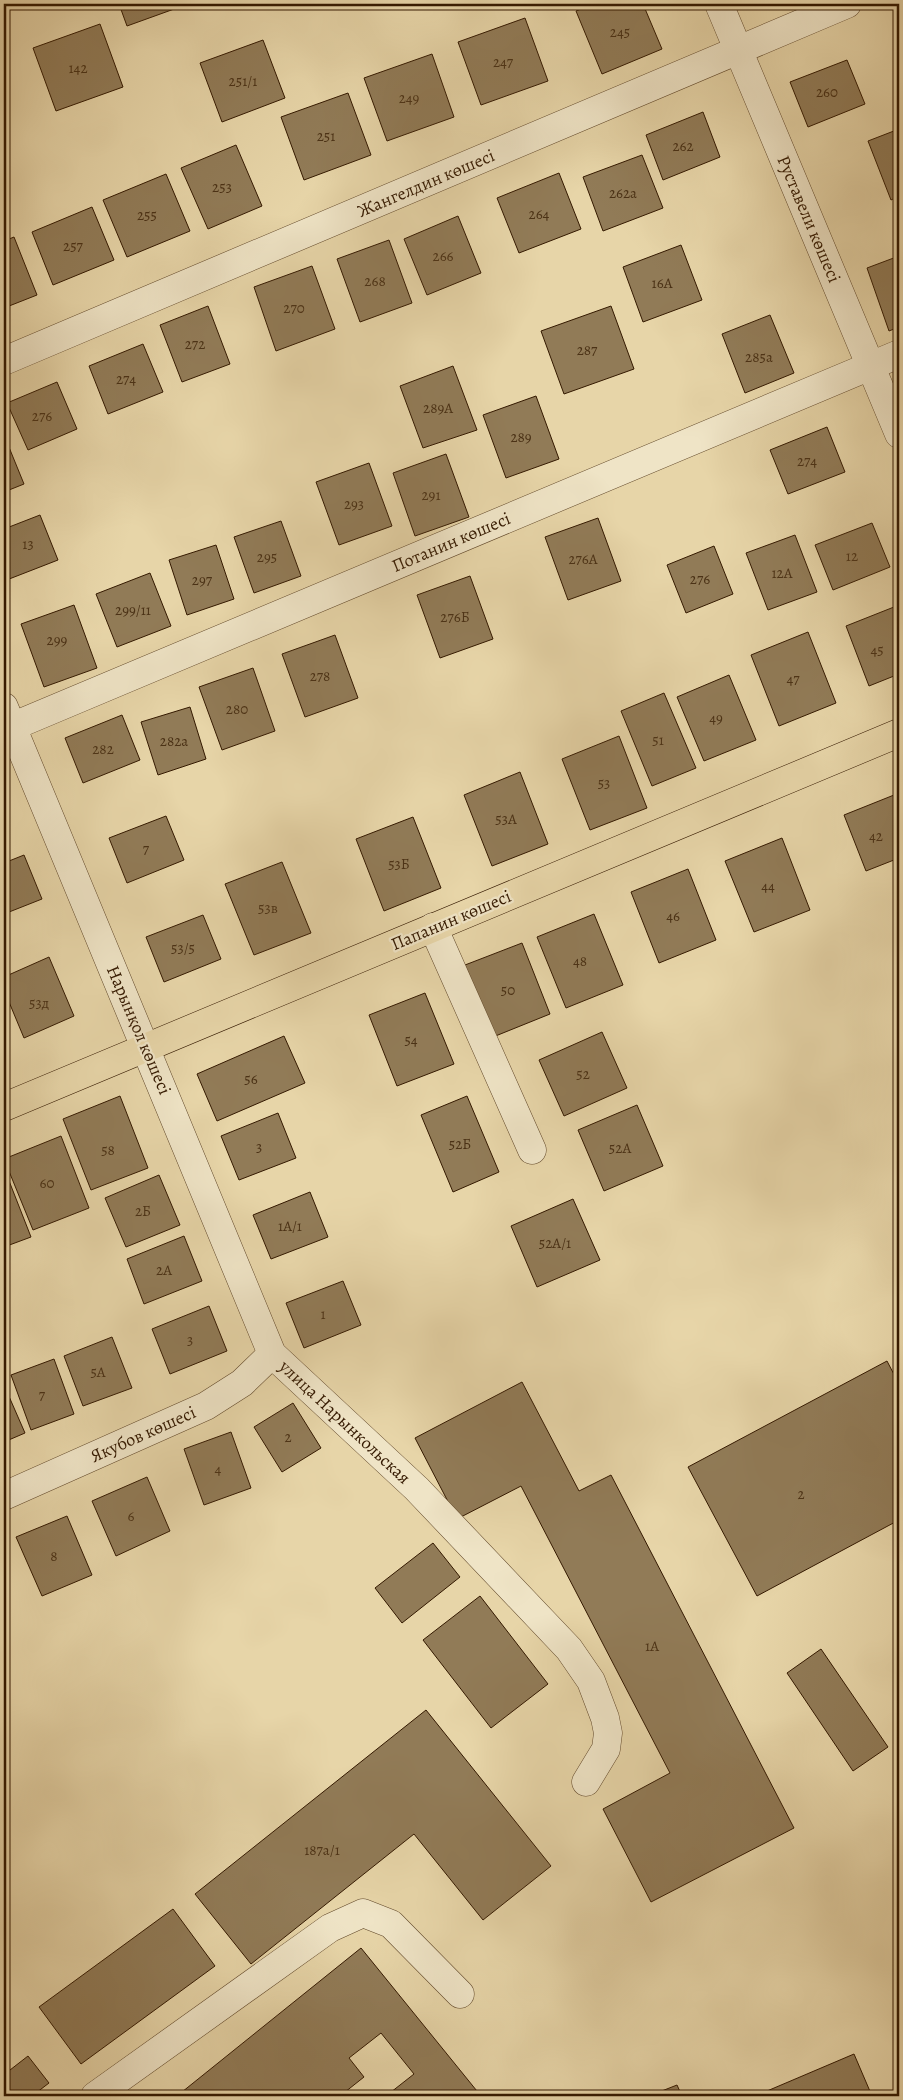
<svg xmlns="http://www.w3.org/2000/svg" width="903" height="2100" font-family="Alegreya,serif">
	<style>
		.building { fill: #917b57; stroke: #341900 }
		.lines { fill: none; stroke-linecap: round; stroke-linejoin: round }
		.minor-casing { stroke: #61482a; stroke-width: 29 }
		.major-casing { stroke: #341900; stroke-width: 29 }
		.minor { stroke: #efe4c6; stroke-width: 28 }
		.major { stroke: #e7d5a8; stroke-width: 28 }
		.labels { text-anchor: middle; stroke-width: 4.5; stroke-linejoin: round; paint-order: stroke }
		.number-label { font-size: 15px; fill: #4b3216 }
		.street-label { font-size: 18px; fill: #341900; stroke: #efe4c6 }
	</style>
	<rect width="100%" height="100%" fill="#e7d5a8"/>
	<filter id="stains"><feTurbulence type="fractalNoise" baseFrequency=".004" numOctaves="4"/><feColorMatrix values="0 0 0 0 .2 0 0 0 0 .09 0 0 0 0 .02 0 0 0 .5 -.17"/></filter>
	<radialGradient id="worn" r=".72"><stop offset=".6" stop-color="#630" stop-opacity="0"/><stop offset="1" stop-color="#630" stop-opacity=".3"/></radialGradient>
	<g class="building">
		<polygon points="119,4 188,4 127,26"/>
		<polygon points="594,4 643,4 662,49 602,74 576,11"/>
		<polygon points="525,18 548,81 481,105 458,42"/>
		<polygon points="100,24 123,87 56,111 33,48"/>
		<polygon points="263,40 285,98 222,122 200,63"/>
		<polygon points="432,54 454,117 387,141 364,78"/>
		<polygon points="847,60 865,104 808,127 790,82"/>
		<polygon points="348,93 371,155 304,180 281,117"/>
		<polygon points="703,112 720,157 663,180 646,135"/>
		<polygon points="899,129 899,196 891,200 868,141"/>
		<polygon points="236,145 262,206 208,229 181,168"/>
		<polygon points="642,155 663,208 603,231 583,177"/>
		<polygon points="559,173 581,229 519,253 497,198"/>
		<polygon points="166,174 190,231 127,257 103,200"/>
		<polygon points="92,207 114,260 53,285 32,232"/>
		<polygon points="458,216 481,273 427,295 404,239"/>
		<polygon points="14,237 37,295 4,308 4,241"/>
		<polygon points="389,240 412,303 360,322 337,259"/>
		<polygon points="681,245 702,300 643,322 623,267"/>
		<polygon points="899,256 899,327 889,331 867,268"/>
		<polygon points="312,266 335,329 276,351 254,287"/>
		<polygon points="208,306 230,364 182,382 160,325"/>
		<polygon points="611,306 634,369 564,394 541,331"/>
		<polygon points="770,315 794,373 745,393 722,334"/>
		<polygon points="143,344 163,392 108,414 89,366"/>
		<polygon points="453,366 477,430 423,448 400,386"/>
		<polygon points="57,382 77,429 28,450 7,403"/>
		<polygon points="536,396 559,459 506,478 483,415"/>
		<polygon points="827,427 845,472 788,494 770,450"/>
		<polygon points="4,435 24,484 4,492"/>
		<polygon points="446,454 469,517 415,536 393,473"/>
		<polygon points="369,463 392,526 339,545 316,482"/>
		<polygon points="40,515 58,560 4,581 4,529"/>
		<polygon points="598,518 621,581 568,600 545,537"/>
		<polygon points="281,521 301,576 254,593 234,537"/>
		<polygon points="872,523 890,567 833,590 815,545"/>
		<polygon points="795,535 817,592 768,610 746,553"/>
		<polygon points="216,545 234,599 187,615 169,560"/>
		<polygon points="714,546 733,594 686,613 667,565"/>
		<polygon points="150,573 171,626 117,647 96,594"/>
		<polygon points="470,576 493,639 440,658 417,595"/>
		<polygon points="74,605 97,668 44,687 21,624"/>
		<polygon points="899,605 899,674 869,686 846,626"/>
		<polygon points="808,632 836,703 779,726 751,655"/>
		<polygon points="335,635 358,698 305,717 282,654"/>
		<polygon points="253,668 275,731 222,750 199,687"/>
		<polygon points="729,675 756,740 704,761 677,697"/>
		<polygon points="664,693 696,768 652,786 621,711"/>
		<polygon points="190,707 206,759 158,775 141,722"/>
		<polygon points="122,715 140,760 83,783 65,738"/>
		<polygon points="619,736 647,808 590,830 562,759"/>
		<polygon points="520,772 548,844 492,866 464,795"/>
		<polygon points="899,793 899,858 866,871 844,815"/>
		<polygon points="166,816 184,860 127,883 109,838"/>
		<polygon points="413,817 441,888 384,911 356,839"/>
		<polygon points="782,838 810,910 754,932 725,861"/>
		<polygon points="24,855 42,899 4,914 4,863"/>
		<polygon points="282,862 311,933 254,955 225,884"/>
		<polygon points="688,869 716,940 659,963 631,892"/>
		<polygon points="594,914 623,985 566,1008 537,937"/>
		<polygon points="203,915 221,959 164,982 146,937"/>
		<polygon points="522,943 550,1014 493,1037 465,965"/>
		<polygon points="49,957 74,1016 24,1038 4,990 4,977"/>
		<polygon points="425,993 454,1064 397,1086 369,1015"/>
		<polygon points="602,1032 627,1088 564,1116 539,1060"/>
		<polygon points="284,1036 305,1083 217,1121 197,1074"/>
		<polygon points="120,1096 148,1168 91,1190 63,1119"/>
		<polygon points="467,1096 499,1172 453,1192 421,1115"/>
		<polygon points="637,1105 663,1166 604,1191 578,1130"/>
		<polygon points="278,1113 296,1158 239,1180 221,1136"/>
		<polygon points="61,1136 89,1208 33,1230 4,1159"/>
		<polygon points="4,1168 31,1237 4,1247"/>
		<polygon points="159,1175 180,1225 126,1247 105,1198"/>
		<polygon points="310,1192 328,1237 271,1259 253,1215"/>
		<polygon points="573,1199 600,1260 537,1287 511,1226"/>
		<polygon points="184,1236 202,1281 144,1304 127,1259"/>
		<polygon points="343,1281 361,1325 304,1348 286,1303"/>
		<polygon points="209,1306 227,1351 170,1374 152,1329"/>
		<polygon points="112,1337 132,1388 83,1406 64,1356"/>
		<polygon points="54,1359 74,1414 31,1430 11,1375"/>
		<polygon points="887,1361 899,1384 899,1520 757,1596 688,1467"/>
		<polygon points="522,1382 579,1491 611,1475 794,1828 651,1902 603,1809 670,1773 521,1486 457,1519 415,1438"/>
		<polygon points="4,1385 25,1433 4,1442"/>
		<polygon points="293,1403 321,1448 282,1472 254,1427"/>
		<polygon points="231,1432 251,1488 204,1505 184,1449"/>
		<polygon points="147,1477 170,1531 116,1556 92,1501"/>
		<polygon points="67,1516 92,1575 42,1596 16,1537"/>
		<polygon points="433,1543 460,1577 402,1623 375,1588"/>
		<polygon points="480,1596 548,1684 491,1728 423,1640"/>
		<polygon points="821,1649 888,1747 853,1771 787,1673"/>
		<polygon points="426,1710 551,1866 483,1920 414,1834 251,1964 195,1894"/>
		<polygon points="173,1909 215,1966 81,2064 39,2007"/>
		<polygon points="361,1948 481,2096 386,2096 414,2074 381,2033 349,2058 364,2077 340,2096 177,2096"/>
		<polygon points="854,2054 872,2096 761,2096 760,2094"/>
		<polygon points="28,2056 49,2083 32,2096 4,2096 4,2062 10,2070"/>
		<polygon points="677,2085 682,2096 649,2096"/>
	</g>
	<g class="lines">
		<defs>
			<g id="minor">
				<polyline points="719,4 899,434"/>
				<polyline points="4,361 847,4"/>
				<polyline points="4,707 272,1354 417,1489 569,1649 591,1681 605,1718 608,1733 606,1749 586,1782"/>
				<polyline points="4,730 899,354"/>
				<polyline points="433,927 532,1150"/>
				<polyline points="4,1496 206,1406 242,1383 272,1354"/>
				<polyline points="95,2096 330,1928 363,1913 391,1924 460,1994"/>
			</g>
			<polyline id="major" points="4,1107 899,733"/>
		</defs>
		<use href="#minor" class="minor-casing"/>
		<use href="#major" class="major-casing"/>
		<use href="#minor" class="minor"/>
		<use href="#major" class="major"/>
	</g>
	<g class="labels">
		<g class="number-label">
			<text x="620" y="37">245</text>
			<text x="503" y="67">247</text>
			<text x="78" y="73">142</text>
			<text x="243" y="86">251/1</text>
			<text x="827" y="97">260</text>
			<text x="409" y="103">249</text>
			<text x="326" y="141">251</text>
			<text x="683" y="151">262</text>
			<text x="222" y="192">253</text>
			<text x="623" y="198">262а</text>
			<text x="539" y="219">264</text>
			<text x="147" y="220">255</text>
			<text x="73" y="251">257</text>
			<text x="443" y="261">266</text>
			<text x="375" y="286">268</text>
			<text x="662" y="288">16А</text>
			<text x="294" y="313">270</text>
			<text x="195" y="349">272</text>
			<text x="587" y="355">287</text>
			<text x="759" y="362">285а</text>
			<text x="126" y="384">274</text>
			<text x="438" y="413">289А</text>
			<text x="42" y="421">276</text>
			<text x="521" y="442">289</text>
			<text x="807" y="466">274</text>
			<text x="431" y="500">291</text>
			<text x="354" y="509">293</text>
			<text x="28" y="549">13</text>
			<text x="852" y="561">12</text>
			<text x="267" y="562">295</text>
			<text x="583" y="564">276А</text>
			<text x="782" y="578">12А</text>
			<text x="700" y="584">276</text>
			<text x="202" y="585">297</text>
			<text x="133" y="615">299/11</text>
			<text x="455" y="622">276Б</text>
			<text x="57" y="645">299</text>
			<text x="877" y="655">45</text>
			<text x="320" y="681">278</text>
			<text x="793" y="684">47</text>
			<text x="237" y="714">280</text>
			<text x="716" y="723">49</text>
			<text x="658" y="745">51</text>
			<text x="174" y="746">282а</text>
			<text x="103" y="754">282</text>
			<text x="604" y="788">53</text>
			<text x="506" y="824">53А</text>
			<text x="876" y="841">42</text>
			<text x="146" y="854">7</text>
			<text x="399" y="869">53Б</text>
			<text x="768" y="891">44</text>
			<text x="268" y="913">53в</text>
			<text x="673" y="921">46</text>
			<text x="183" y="953">53/5</text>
			<text x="580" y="966">48</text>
			<text x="508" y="995">50</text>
			<text x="39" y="1008">53д</text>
			<text x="411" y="1045">54</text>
			<text x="583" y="1079">52</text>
			<text x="251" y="1084">56</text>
			<text x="460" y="1149">52Б</text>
			<text x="259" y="1152">3</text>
			<text x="620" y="1153">52А</text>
			<text x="108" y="1155">58</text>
			<text x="47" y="1188">60</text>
			<text x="143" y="1216">2Б</text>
			<text x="290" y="1231">1А/1</text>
			<text x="555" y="1248">52А/1</text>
			<text x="164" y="1275">2А</text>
			<text x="323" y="1319">1</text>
			<text x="190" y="1345">3</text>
			<text x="98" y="1377">5А</text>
			<text x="42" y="1400">7</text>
			<text x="288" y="1442">2</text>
			<text x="218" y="1474">4</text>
			<text x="801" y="1499">2</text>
			<text x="131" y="1521">6</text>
			<text x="54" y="1561">8</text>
			<text x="652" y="1651">1А</text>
			<text x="322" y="1855">187а/1</text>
		</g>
		<g class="street-label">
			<text transform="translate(426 183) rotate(-23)" y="6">Жангелдин көшесі</text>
			<text transform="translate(809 219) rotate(67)" y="6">Руставели көшесі</text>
			<text transform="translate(451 542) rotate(-23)" y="6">Потанин көшесі</text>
			<text transform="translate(451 920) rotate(-23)" y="6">Папанин көшесі</text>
			<text transform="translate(139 1030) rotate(67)" y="6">Нарынқол көшесі</text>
			<text transform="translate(345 1422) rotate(43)" y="6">улица Нарынкольская</text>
			<text transform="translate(143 1434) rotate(-24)" y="6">Якубов көшесі</text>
		</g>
	</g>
	<rect width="903" height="2100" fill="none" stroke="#e7d5a8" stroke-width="20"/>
	<rect x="5" y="5" width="893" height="2090" fill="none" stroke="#341900" stroke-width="2.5"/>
	<rect x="10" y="10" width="883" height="2080" fill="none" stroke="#341900"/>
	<rect width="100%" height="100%" filter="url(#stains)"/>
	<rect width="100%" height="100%" fill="url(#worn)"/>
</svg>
